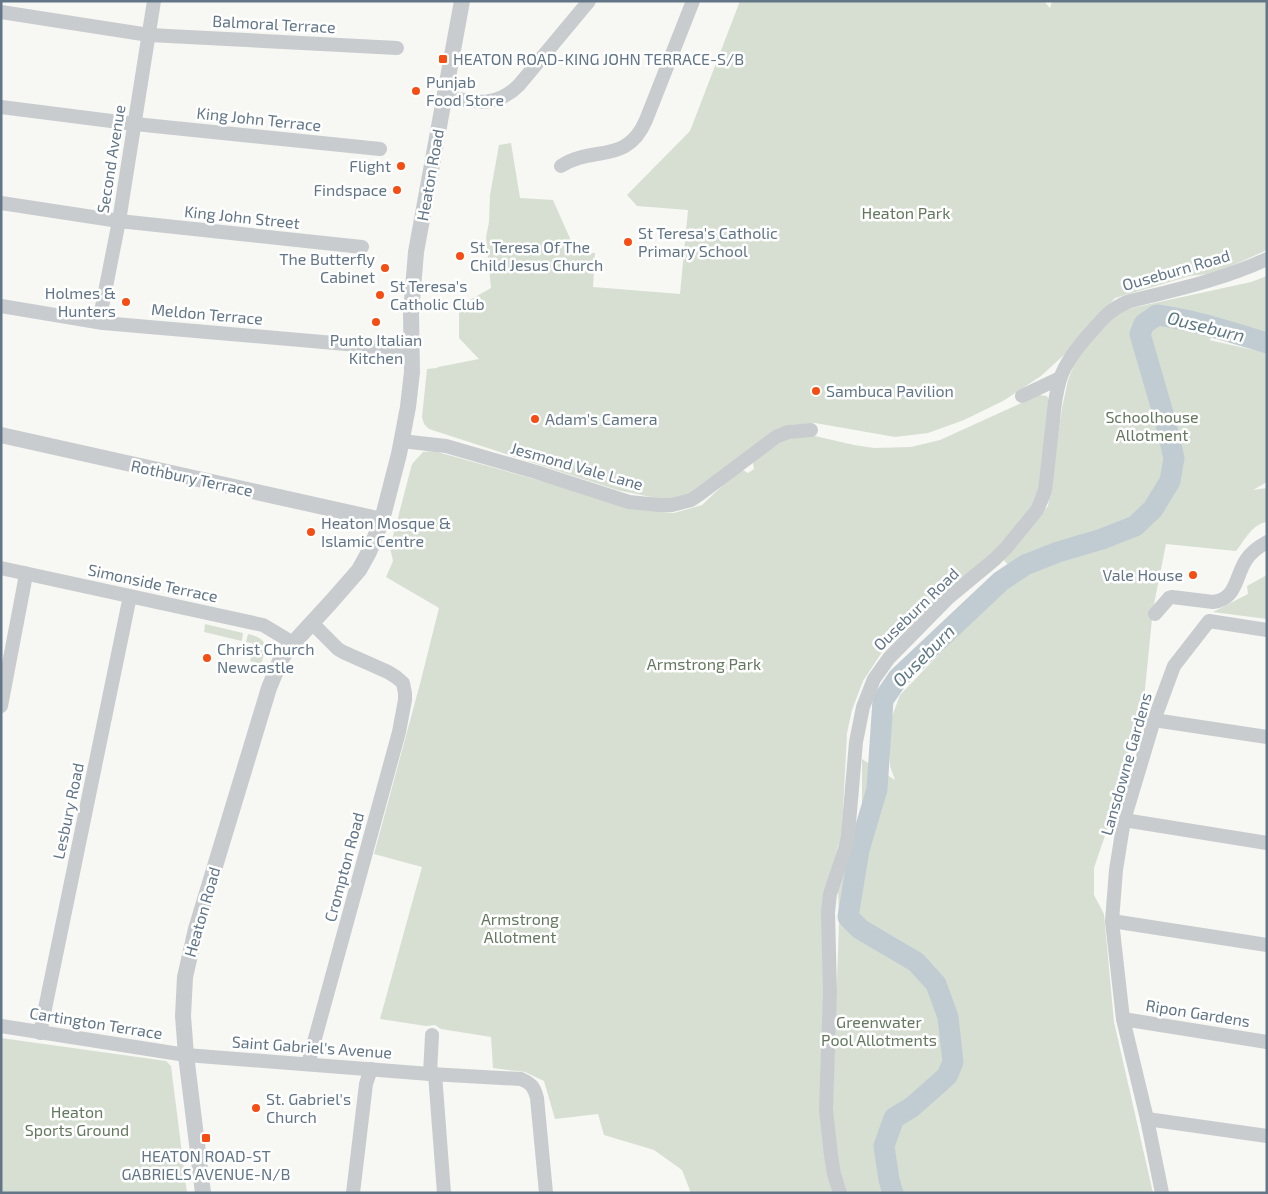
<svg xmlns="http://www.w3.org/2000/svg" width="1268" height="1194" font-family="'Exo 2',sans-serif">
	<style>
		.green { fill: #d7dfd3 }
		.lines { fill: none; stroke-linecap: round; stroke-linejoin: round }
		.river { stroke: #c1ccd2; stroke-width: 21 }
		.minor { stroke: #c8cccf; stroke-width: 14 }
		.tertiary { stroke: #c8cccf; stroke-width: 16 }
		.poi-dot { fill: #f54e14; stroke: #fff; stroke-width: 2 }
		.labels { text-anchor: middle; stroke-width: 5; stroke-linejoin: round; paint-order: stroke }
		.street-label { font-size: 16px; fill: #627687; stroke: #fff }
		.poi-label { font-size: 16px; fill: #627687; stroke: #fff; text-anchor: start }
		.park-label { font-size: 16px; fill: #63785e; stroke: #fff }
		.water-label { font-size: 18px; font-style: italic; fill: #5e7883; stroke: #fff }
	</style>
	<rect width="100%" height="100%" fill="#f7f7f3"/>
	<g class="green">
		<polygon points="740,1 1044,1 1050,8 1052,1 1267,1 1267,250 1216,273 1190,276 1115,298 1066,353 1041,376 1003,401 964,420 928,433 895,437 815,423 789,425 772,435 696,493 675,502 617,490 429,429 424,424 422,417 427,369 437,368 438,367 479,359 459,338 459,306 491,288 486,237 489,222 490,195 499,145 511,143 520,198 553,200 576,252 595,253 593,287 680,294 688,210 637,206 627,195 690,131"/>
		<path d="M1267 276V337L1226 326 1209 340 1267 353V482L1253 490 1267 488V522C1252 524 1245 540 1236 551L1166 544 1153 609 1141 729 1094 868V895L1104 914 1114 1022 1153 1193H846L840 1177 832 1137 833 1096 839 923 838 890 855 835 862 807V759L895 780 890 766 888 727 900 695 1016 574 1002 558 1048 506 1062 408 1068 380 1078 355 1118 311 1251 282Z"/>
		<polygon points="1039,395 1047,396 1049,400 1039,491 1027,515 995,551 884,649 863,681 852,710 847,733 842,831 825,896 834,1193 691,1193 682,1170 654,1150 604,1135 598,1114 555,1119 544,1081 525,1072 493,1068 491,1037 441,1029 435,1025 426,1026 380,1019 422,867 374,854 421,680 439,608 386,577 393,561 390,548 412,464 423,452 434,451 631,506 663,512 674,513 702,505 738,471 743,470 748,473 754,469 753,463 755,458 790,437 815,436 854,445 874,448 911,447 940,440"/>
		<polygon points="1267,574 1267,619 1213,612 1248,594 1247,586 1265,576"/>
		<polygon points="205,624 243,633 242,641 204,632"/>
		<path d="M248 634C269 639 267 646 261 664L250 661 254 646 252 643 246 642Z"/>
		<polygon points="1,1038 166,1061 171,1066 187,1193 1,1193"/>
	</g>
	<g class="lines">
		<path class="river" d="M893 1193 889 1180 884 1146 894 1118 912 1107 947 1076 953 1062 948 1017 936 984 916 962 860 929 848 917 859 850 877 789 883 700 898 678 1001 581 1025 565 1058 552 1102 539 1135 526 1153 509 1170 481 1174 458 1165 420 1140 334 1144 324 1157 315C1194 320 1230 332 1267 343"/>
		<g class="minor">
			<polyline points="1,12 149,35 397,48"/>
			<path d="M444 96C474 102 495 109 519 85L589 1"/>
			<polyline points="1,107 135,124 380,149"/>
			<path d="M561 166C593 145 627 165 646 120L693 1"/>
			<polyline points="1,203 119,221 362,247"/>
			<polyline points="1,306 103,323 346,344 412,351"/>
			<polyline points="99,322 119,221 154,1"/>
			<polyline points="1022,396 1060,378"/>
			<polyline points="401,441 446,446 536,472 629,502 659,505 672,505 691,500 700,494 776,437 788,432 811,430"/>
			<polyline points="1,568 263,625 293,643"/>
			<path d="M1155 614 1169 598 1172 597 1213 602C1237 599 1235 577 1246 560 1251 552 1258 547 1267 542"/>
			<polyline points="1,706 25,580 24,573"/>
			<polyline points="1154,720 1267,737"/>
			<polyline points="1124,820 1267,843"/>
			<polyline points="1112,921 1267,945"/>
			<polyline points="1123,1019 1267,1042"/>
			<path d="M1 1026 186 1055 430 1074 521 1079C532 1084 534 1087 537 1098L546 1193"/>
			<polyline points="40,1033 130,596"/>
			<polyline points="308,1064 399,732 405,700 405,693 403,683 396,677 388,672 343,652 338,649 312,623"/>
			<polyline points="430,1074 432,1035"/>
			<polyline points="435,1074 444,1193"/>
			<polyline points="1147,1119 1267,1136"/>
			<polyline points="353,1193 366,1084 371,1069"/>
			<path d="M840 1193 834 1174 831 1155 826 1110 830 992 828 912 830 894 845 849 848 835 856 742 863 707 874 679 889 658 948 598 995 559 1006 548 1037 510 1041 501 1045 490C1048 467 1050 444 1053 421 1054 407 1056 393 1060 379 1066 361 1079 345 1092 331 1103 318 1111 309 1127 302 1174 290 1222 280 1267 259"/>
			<polyline points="1162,1193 1147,1119 1123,1019 1112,921 1116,870 1124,820 1154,720 1174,666 1209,621 1267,630"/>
		</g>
		<g class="tertiary">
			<polyline points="1,435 382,520"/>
			<polyline points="203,1193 186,1055 183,1016 185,977 196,929 269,688 280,661 287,650 331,602 359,570 369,552 382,520 399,454 408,407 412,372 411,313 416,252 462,1"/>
		</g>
	</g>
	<g class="poi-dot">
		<rect x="438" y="54" width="10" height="10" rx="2.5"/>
		<circle cx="416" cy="91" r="5"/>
		<circle cx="401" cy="166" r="5"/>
		<circle cx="397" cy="190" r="5"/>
		<circle cx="628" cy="242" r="5"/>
		<circle cx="460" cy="256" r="5"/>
		<circle cx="385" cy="268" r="5"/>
		<circle cx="380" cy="295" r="5"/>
		<circle cx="126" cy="302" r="5"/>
		<circle cx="376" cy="322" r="5"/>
		<circle cx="816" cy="391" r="5"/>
		<circle cx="535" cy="419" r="5"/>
		<circle cx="311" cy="532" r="5"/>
		<circle cx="1193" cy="575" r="5"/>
		<circle cx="207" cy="658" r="5"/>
		<circle cx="256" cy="1108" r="5"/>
		<rect x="201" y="1133" width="10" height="10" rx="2.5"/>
	</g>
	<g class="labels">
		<g class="street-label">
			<text transform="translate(274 24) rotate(3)" y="6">Balmoral Terrace</text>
			<text transform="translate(259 119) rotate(6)" y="6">King John Terrace</text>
			<text transform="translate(111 159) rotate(-81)" y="6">Second Avenue</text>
			<text transform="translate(430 175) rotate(-80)" y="6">Heaton Road</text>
			<text transform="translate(242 217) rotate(6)" y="6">King John Street</text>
			<text transform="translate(1176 270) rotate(-16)" y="6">Ouseburn Road</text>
			<text transform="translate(207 314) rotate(5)" y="6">Meldon Terrace</text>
			<text transform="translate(577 466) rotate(16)" y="6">Jesmond Vale Lane</text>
			<text transform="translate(192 478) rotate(12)" y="6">Rothbury Terrace</text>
			<text transform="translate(153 583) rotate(12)" y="6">Simonside Terrace</text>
			<text transform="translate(916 609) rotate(-44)" y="6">Ouseburn Road</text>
			<text transform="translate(1126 764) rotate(-74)" y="6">Lansdowne Gardens</text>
			<text transform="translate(68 811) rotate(-78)" y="6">Lesbury Road</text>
			<text transform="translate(344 867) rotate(-75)" y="6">Crompton Road</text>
			<text transform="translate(202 912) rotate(-74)" y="6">Heaton Road</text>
			<text transform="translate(1198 1013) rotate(9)" y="6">Ripon Gardens</text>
			<text transform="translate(96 1023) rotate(9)" y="6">Cartington Terrace</text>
			<text transform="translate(312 1047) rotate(4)" y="6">Saint Gabriel's Avenue</text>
		</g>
		<g class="poi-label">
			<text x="453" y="65">HEATON ROAD-KING JOHN TERRACE-S/B</text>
			<text x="426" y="88">Punjab<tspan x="426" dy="18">Food Store</tspan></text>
			<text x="391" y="172" text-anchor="end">Flight</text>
			<text x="387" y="196" text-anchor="end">Findspace</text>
			<text x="638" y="239">St Teresa's Catholic<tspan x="638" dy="18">Primary School</tspan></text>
			<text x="470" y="253">St. Teresa Of The<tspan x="470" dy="18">Child Jesus Church</tspan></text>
			<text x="375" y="265" text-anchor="end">The Butterfly<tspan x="375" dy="18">Cabinet</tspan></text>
			<text x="390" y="292">St Teresa's<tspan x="390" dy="18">Catholic Club</tspan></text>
			<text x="116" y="299" text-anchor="end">Holmes &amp;<tspan x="116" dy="18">Hunters</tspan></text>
			<text x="376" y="346" text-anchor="middle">Punto Italian<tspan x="376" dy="18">Kitchen</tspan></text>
			<text x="826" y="397">Sambuca Pavilion</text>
			<text x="545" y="425">Adam's Camera</text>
			<text x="321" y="529">Heaton Mosque &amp;<tspan x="321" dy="18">Islamic Centre</tspan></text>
			<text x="1183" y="581" text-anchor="end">Vale House</text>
			<text x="217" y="655">Christ Church<tspan x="217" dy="18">Newcastle</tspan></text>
			<text x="266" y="1105">St. Gabriel's<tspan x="266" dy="18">Church</tspan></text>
			<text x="206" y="1162" text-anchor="middle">HEATON ROAD-ST<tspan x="206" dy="18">GABRIELS AVENUE-N/B</tspan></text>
		</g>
		<g class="park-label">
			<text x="906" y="219">Heaton Park</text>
			<text x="1152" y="423">Schoolhouse<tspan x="1152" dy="18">Allotment</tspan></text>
			<text x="704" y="670">Armstrong Park</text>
			<text x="520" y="925">Armstrong<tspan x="520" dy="18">Allotment</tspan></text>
			<text x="879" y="1028">Greenwater<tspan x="879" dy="18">Pool Allotments</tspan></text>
			<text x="77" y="1118">Heaton<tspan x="77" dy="18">Sports Ground</tspan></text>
		</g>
		<g class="water-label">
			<text transform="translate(1206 327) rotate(14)" y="6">Ouseburn</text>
			<text transform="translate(924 656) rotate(-45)" y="6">Ouseburn</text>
		</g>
	</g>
	<rect width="1268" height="1194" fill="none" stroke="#627687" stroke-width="5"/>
</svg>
